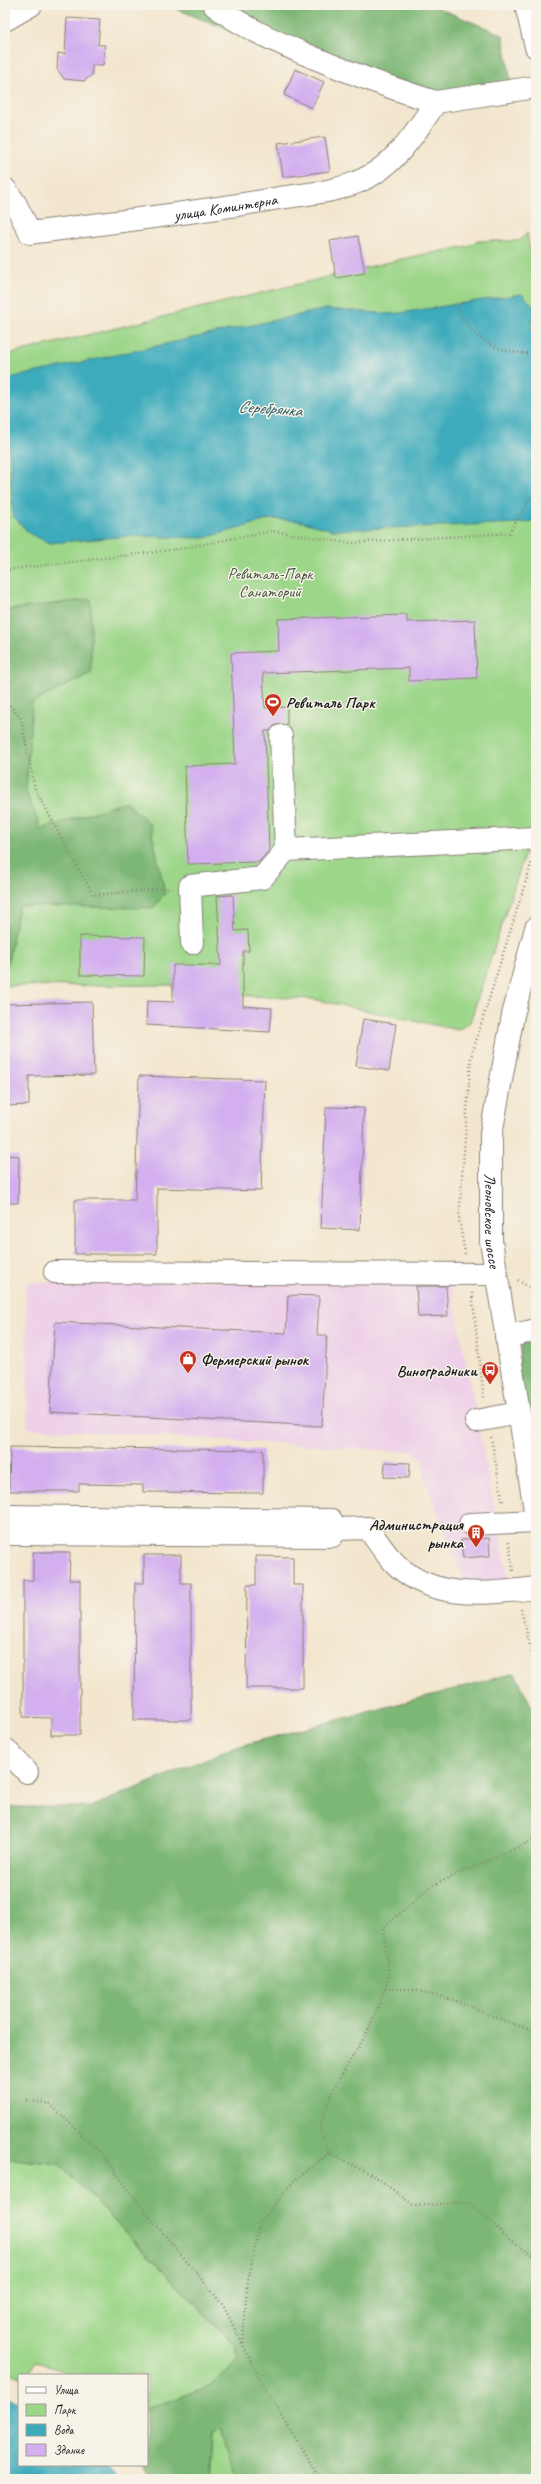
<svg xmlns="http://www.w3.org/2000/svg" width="541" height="2484" font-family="Caveat,sans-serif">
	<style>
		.built { fill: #eed0e8 }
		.green { fill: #9cd689; stroke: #5c7952 }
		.forest { fill: #7db775; stroke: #4c6a48 }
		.water { fill: #3eabbc; stroke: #2d646c }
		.building { fill: #d3afef }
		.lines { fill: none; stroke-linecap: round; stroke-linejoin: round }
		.minor-casing { stroke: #888175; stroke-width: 24 }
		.major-casing { stroke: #888175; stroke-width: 24 }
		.path { stroke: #888175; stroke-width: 2.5; stroke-dasharray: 1 3; stroke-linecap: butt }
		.minor { stroke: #fff; stroke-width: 22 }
		.major { stroke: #fff; stroke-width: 22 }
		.labels { text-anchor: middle; stroke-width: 3; stroke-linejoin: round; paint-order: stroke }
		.street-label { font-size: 16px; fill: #1c1c1c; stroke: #f7f3e8 }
		.park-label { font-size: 16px; fill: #42543d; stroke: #f7f3e8 }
		.poi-label { font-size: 16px; font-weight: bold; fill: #1c1c1c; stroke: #f7f3e8; text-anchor: start }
		.water-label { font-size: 17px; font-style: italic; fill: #2b5c64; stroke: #f7f3e8 }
	</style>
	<rect width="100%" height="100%" fill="#f7f3e8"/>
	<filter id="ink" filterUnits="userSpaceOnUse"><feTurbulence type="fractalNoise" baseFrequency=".025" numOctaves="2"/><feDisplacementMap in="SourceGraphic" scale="8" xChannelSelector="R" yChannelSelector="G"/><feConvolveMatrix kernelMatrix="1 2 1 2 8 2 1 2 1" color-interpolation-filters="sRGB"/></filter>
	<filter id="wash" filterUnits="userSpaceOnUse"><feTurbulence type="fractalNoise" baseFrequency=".012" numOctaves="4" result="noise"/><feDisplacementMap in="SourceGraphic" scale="16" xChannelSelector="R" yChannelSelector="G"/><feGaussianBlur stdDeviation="0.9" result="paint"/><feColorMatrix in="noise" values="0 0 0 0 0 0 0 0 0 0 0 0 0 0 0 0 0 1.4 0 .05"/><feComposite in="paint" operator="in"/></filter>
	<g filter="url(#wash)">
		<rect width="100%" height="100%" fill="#f3e6ce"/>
		<polygon class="built" points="449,1276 509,1582 467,1588 424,1477 424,1461 414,1452 28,1428 26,1283"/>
		<g class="green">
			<polygon points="527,233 536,286 536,809 530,838 470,1022 458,1030 313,999 173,992 173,985 5,986 5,355 406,258 468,246 478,241 519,241"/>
			<polygon points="5,2158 59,2164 236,2346 239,2361 210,2386 147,2409 147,2375 67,2375 58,2368 37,2362 27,2375 19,2376 5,2372"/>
			<polygon points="221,2428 234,2470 240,2479 210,2479 213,2433"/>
		</g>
		<g class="forest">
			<polygon points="166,5 442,5 438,8 503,35 513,94 399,97"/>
			<polygon points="5,197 8,205 5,329 9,355 5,355"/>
			<polygon points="91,599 91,673 32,703 26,791 41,829 126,802 150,824 165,893 153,908 19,906 5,976 5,632 7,610"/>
			<polygon points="536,1339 536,1472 518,1368 522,1341"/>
			<polygon points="515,1673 536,1715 536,2479 240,2479 234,2470 221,2429 213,2433 210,2479 151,2479 144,2465 147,2465 147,2409 210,2386 239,2361 236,2346 59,2164 5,2158 5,1809 15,1807 91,1807 232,1748"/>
		</g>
		<g class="water">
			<polygon points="522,294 534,307 531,330 536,339 536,520 523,523 333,530 299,521 271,519 205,538 129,536 50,543 30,534 13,516 5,379 326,309 393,314"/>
			<polygon points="5,2395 19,2403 19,2465 108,2465 122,2479 5,2479"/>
		</g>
		<g id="blocks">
			<g class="building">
				<polygon points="67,18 100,20 98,45 105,45 103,65 92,65 92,75 84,81 64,79 57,69 58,53 65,54"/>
				<polygon points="295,69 324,82 312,108 284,95"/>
				<polygon points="325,137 330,171 283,177 278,143"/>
				<polygon points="358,236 365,273 336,278 330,241"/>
				<polygon points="407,615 407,622 475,620 477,678 409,681 409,668 263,673 265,708 287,707 287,725 280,724 274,726 270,731 265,731 269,850 259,862 188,864 185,766 235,764 231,653 279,651 278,619"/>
				<polygon points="233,895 235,931 248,930 249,951 243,951 243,1006 272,1008 270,1032 146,1025 147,1001 173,1002 173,965 221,965 217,896"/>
				<polygon points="80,936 145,937 144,976 80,975"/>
				<polygon points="92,1002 94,1075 29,1076 29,1105 5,1106 5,1004"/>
				<polygon points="363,1019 396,1024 389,1071 356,1066"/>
				<polygon points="139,1076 265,1080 261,1191 157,1188 157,1254 75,1254 75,1200 135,1200"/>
				<polygon points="326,1107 364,1108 360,1230 321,1228"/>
				<polygon points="5,1155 19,1156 18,1203 5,1203"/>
				<polygon points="416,1286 446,1286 448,1316 418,1317"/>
				<polygon points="288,1295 319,1296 317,1335 327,1335 322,1426 50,1412 55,1322 286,1333"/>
				<polygon points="10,1447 263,1450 263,1493 143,1492 143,1485 79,1484 79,1491 9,1491"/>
				<polygon points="385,1462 410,1463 409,1478 384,1477"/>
				<polygon points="489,1538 490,1556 463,1558 461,1540"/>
				<polygon points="33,1552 70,1552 69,1580 80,1580 80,1735 51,1735 51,1718 23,1717 23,1580 33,1580"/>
				<polygon points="144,1555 181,1555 181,1583 191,1583 191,1720 134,1720 135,1583 144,1583"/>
				<polygon points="256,1556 293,1557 293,1585 303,1585 303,1688 246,1688 247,1585 256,1585"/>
			</g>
		</g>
	</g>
	<g filter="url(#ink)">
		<use href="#blocks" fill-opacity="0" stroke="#888175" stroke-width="1"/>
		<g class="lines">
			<defs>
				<g id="minor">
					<path d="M214 5C242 27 273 40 305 54 348 72 392 89 436 102"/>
					<polyline points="5,20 31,5"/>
					<path id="s1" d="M5 189 15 203 30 233C113 222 197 213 279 198 306 194 337 192 362 180 396 165 416 131 436 102L536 87"/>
					<polyline points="281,736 286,850 536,838"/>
					<polyline points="192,943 190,886 262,878 286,850"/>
					<polyline points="55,1272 496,1274"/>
					<polyline points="506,1337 536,1330"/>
					<polyline points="476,1421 519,1413"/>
					<polyline points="5,1516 331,1520 337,1529 332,1536 5,1534"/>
					<polyline points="470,1524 536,1521"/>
					<path d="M337 1529 368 1528C375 1538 382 1549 390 1558 428 1602 485 1594 536 1588"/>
					<polyline points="5,1749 27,1772"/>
				</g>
				<g id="major">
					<polyline points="526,5 536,47"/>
					<path id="s2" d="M536 928 513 1015 491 1134V1241L536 1516"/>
				</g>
			</defs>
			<use href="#minor" class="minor-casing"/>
			<use href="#major" class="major-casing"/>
			<g class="path">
				<polyline points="532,107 536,128"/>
				<path d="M456 303C467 338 500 356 536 353"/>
				<polyline points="5,570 179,549 272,531 350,543 509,533 536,489"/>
				<polyline points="5,699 21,719 35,789 93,895 171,888"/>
				<polyline points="465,1254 459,1219 471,1057 533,858"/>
				<polyline points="518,1280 536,1292"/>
				<polyline points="472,1293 484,1399"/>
				<polyline points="491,1437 503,1503"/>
				<polyline points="509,1542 513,1571"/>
				<polyline points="521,1609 536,1670"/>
				<polyline points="536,1839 433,1885 383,1928 389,1976 385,1989 368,2031 334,2088 319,2128 329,2153 375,2176 414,2206 469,2202 510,2240 536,2257"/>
				<path d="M385 1989C441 1986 484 2017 536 2031"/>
				<polyline points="26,2100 50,2104 101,2153 148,2215 223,2305 263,2385 320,2479"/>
				<polyline points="243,2344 247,2286 260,2222 294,2181 329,2153"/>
			</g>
			<use href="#minor" class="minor"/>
			<use href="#major" class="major"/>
		</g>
	</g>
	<defs>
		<symbol id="stadium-pin" viewBox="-11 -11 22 30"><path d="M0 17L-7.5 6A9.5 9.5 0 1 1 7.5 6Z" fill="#c8321e" stroke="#f7f3e8"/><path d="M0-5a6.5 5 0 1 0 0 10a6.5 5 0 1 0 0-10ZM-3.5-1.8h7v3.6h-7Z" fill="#fff"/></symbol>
		<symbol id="shop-pin" viewBox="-11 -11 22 30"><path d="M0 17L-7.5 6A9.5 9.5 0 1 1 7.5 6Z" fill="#c8321e" stroke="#f7f3e8"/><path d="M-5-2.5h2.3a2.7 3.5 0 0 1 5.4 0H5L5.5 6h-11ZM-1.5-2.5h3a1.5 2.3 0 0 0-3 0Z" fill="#fff"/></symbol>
		<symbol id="bus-pin" viewBox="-11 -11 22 30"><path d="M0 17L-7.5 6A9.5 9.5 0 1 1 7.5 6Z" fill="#c8321e" stroke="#f7f3e8"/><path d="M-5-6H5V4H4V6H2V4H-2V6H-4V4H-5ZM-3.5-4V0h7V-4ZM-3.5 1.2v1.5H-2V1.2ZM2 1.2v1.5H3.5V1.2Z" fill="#fff"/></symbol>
		<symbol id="building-pin" viewBox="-11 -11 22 30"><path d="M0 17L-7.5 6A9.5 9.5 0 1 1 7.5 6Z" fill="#c8321e" stroke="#f7f3e8"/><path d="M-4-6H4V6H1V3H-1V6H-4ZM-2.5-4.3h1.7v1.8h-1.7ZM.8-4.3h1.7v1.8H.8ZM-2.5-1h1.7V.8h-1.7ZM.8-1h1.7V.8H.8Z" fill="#fff"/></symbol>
	</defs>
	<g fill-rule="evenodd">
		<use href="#stadium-pin" x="263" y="692" width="20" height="27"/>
		<use href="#shop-pin" x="178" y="1349" width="20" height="27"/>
		<use href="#bus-pin" x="480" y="1360" width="20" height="27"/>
		<use href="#building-pin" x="466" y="1523" width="20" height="27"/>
	</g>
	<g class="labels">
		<g class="street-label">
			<text dy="6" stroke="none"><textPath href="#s1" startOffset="248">улица Коминтерна</textPath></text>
			<text dy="6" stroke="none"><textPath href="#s2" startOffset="298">Леоновское шоссе</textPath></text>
		</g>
		<g class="park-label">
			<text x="270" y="579">Ревиталь-Парк<tspan x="270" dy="18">Санаторий</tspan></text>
		</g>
		<g class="poi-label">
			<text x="286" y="708">Ревиталь Парк</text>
			<text x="201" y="1365">Фермерский рынок</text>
			<text x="477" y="1376" text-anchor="end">Виноградники</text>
			<text x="463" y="1530" text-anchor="end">Администрация<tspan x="463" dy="18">рынка</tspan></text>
		</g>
		<g class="water-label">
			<text transform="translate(270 408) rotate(4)" y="6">Серебрянка</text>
		</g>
	</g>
	<rect width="541" height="2484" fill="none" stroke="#f7f3e8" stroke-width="20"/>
	<rect x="18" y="2374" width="130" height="92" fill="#f7f3e8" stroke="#9f9d96"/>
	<rect x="26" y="2387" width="20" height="6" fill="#ffffff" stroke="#9f9d96"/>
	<text x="54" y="2394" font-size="12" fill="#1c1c1c">Улица</text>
	<rect x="26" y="2404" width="20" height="12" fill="#9cd689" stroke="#9f9d96"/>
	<text x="54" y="2414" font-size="12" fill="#1c1c1c">Парк</text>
	<rect x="26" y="2424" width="20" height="12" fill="#3eabbc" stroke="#9f9d96"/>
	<text x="54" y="2434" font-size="12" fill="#1c1c1c">Вода</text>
	<rect x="26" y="2444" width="20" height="12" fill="#d3afef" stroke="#9f9d96"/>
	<text x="54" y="2454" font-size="12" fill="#1c1c1c">Здание</text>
</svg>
